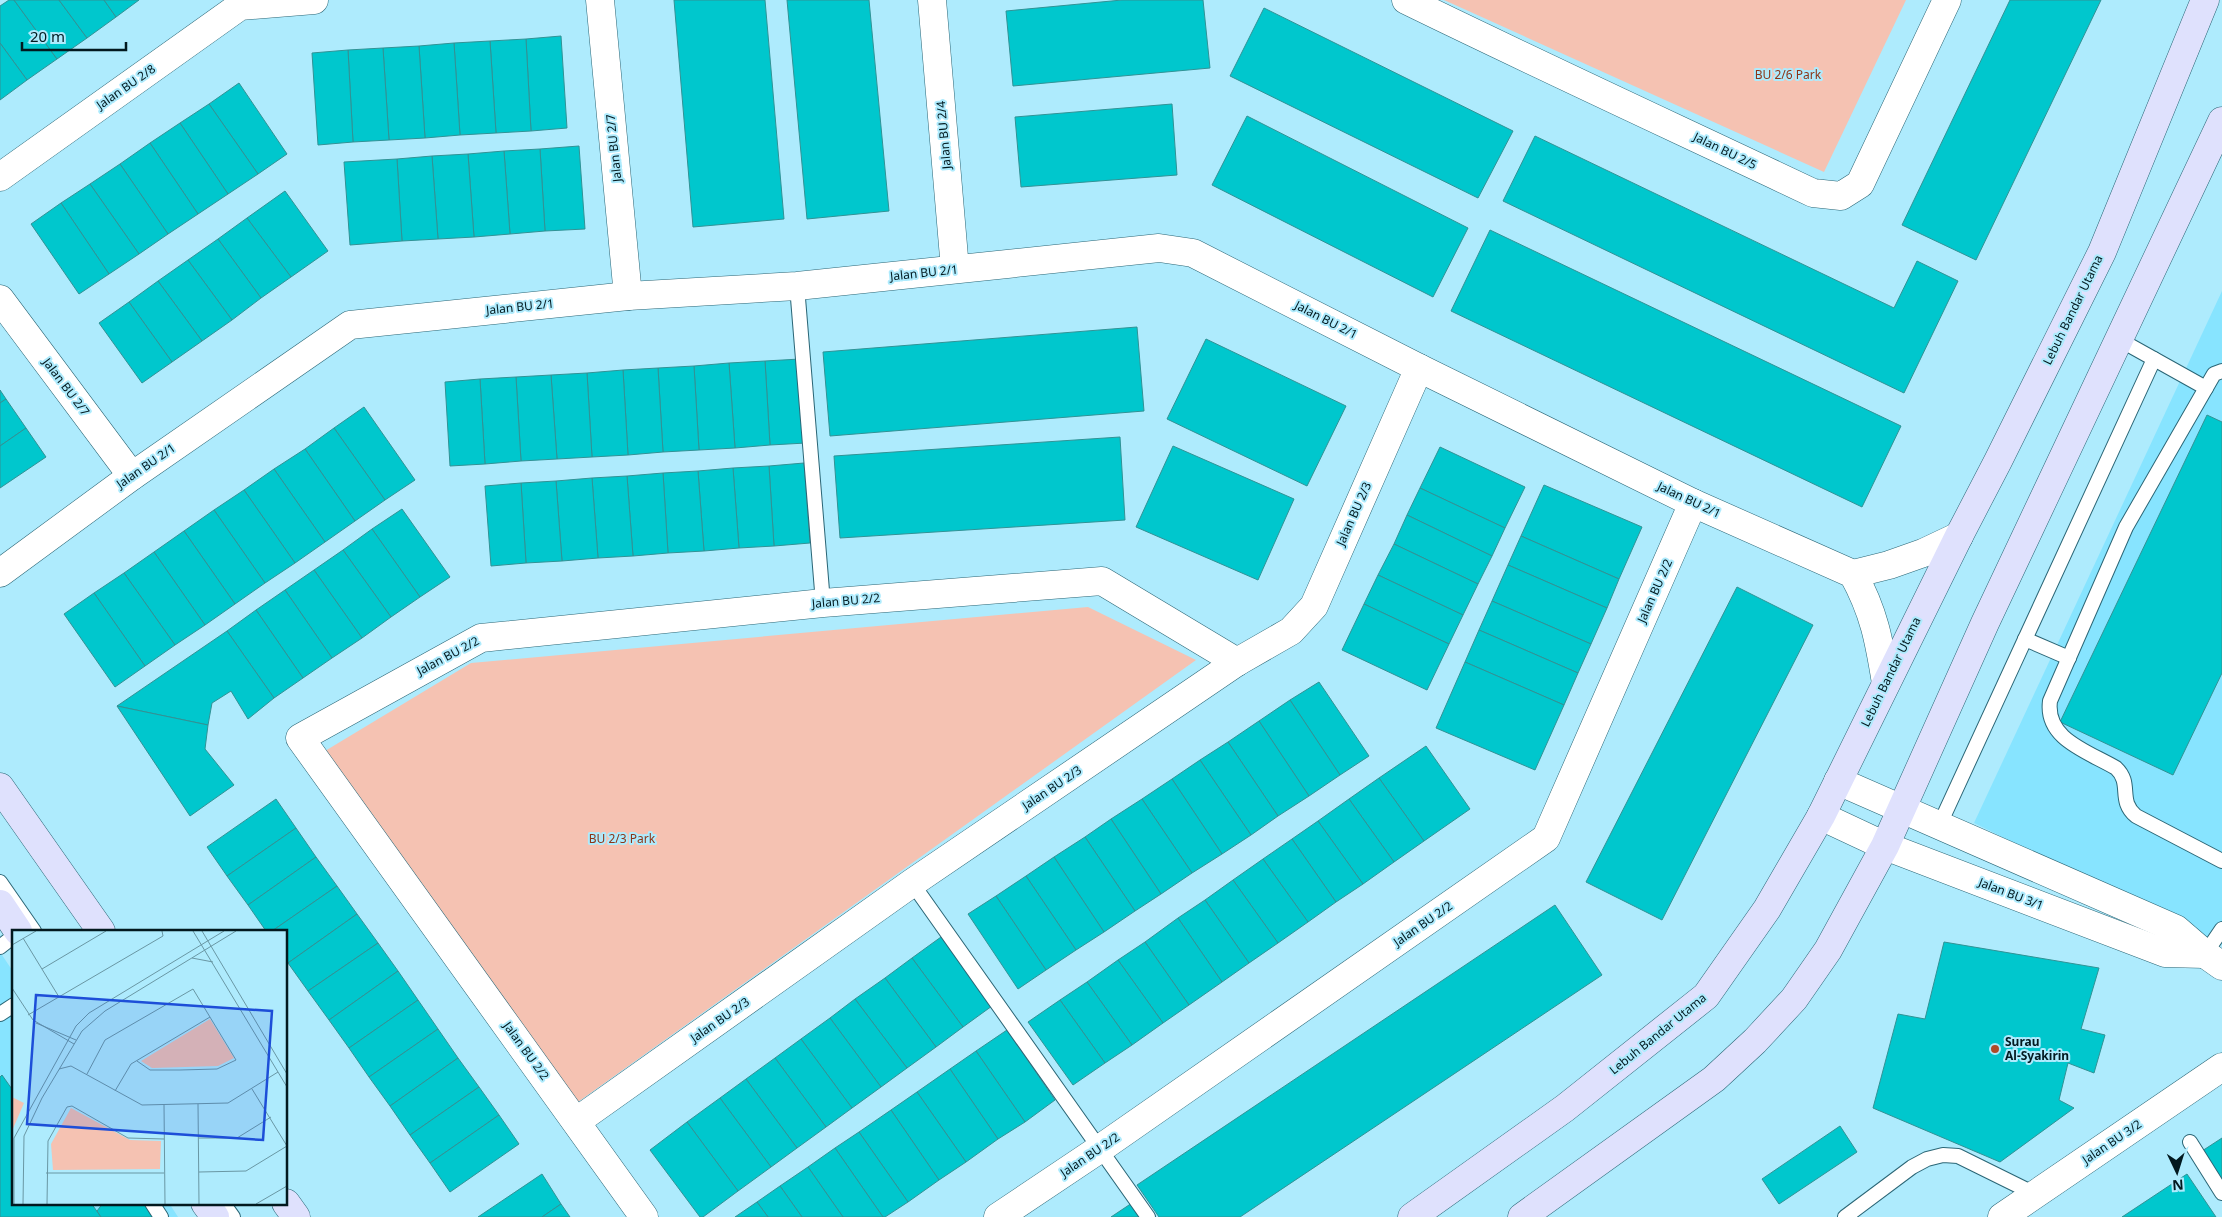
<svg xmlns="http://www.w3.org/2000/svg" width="2222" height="1217" font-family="'Noto Sans',sans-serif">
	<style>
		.built { fill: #87e4ff }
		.green { fill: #f5c2b2 }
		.building { fill: #00c7cd; stroke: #319295 }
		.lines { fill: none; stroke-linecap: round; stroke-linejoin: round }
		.service-casing { stroke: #2b6676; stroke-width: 16 }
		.minor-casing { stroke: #2b6676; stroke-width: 29 }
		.secondary-casing { stroke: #2b6676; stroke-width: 29 }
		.service { stroke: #fff; stroke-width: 14 }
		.minor { stroke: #fff; stroke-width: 28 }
		.secondary { stroke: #dfe1fd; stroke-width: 28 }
		.poi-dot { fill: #b14a27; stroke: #aeebfd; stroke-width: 2 }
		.labels { text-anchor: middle; stroke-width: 4; stroke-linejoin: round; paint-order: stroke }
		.park-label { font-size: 12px; fill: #8c3416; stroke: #aeebfd }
		.street-label { font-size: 12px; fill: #02191f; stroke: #aeebfd }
		.poi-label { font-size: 12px; font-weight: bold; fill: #02191f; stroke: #aeebfd; text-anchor: start }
		.inset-road { fill: none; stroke: #6997a4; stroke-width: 1 }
		.view { fill: #1d4ed8; fill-opacity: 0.15; stroke: #1d4ed8; stroke-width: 2.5 }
		.inset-edge { fill: none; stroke: #02191f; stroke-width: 2.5 }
	</style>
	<rect width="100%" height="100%" fill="#aeebfd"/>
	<g class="built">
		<polygon points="2222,291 2222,945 1974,823"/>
		<polygon points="0,952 14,973 14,1203 169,1203 178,1217 0,1217"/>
	</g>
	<g class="green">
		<polygon points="1444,0 1906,0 1824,172"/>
		<polygon points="1088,607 1196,660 578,1102 325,751 471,663"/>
	</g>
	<g class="building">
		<polygon points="9,0 14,0 57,59 27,80 0,43 0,6"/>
		<polygon points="14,0 59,0 87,38 57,59"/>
		<polygon points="59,0 104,0 116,17 87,38"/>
		<polygon points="104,0 139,0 116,17"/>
		<polygon points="674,0 765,0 784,219 693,227"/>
		<polygon points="787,0 869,0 889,211 807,219"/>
		<polygon points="1122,0 1203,0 1210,68 1013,86 1006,11"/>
		<polygon points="2010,0 2101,0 1976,260 1902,225"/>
		<polygon points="1264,8 1513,131 1478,198 1230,76"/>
		<polygon points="561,36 567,128 531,131 526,39"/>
		<polygon points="526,39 531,131 496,133 490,41"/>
		<polygon points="490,41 496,133 460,135 454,43"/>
		<polygon points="0,43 27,80 0,100"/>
		<polygon points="454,43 460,135 425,138 419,46"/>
		<polygon points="419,46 425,138 389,140 383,48"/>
		<polygon points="383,48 389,140 353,142 348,50"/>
		<polygon points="348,50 353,142 318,145 312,53"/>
		<polygon points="239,83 287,154 258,174 209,104"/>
		<polygon points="209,104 258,174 228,194 180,123"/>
		<polygon points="1172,104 1177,175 1021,187 1015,117"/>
		<polygon points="1247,116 1468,228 1433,297 1212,185"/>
		<polygon points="180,123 228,194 198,214 150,143"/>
		<polygon points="1535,136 1894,308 1917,261 1958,281 1904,393 1503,201"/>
		<polygon points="150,143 198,214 168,234 120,164"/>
		<polygon points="579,146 585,229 545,231 540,149"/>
		<polygon points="540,149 545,231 510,234 504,151"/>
		<polygon points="504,151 510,234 474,237 468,154"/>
		<polygon points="468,154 474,237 438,239 432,156"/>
		<polygon points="432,156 438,239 402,241 397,159"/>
		<polygon points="397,159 402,241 350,245 344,162"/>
		<polygon points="120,164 168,234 139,254 90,184"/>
		<polygon points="90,184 139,254 109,274 61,203"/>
		<polygon points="285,191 328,251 291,277 247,218"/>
		<polygon points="61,203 109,274 79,294 31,224"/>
		<polygon points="247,218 291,277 261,298 218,239"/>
		<polygon points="1490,230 1901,426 1862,507 1451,311"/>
		<polygon points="218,239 261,298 232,320 188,260"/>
		<polygon points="188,260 232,320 202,341 158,281"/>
		<polygon points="158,281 202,341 172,362 129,302"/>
		<polygon points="129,302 172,362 142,383 99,323"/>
		<polygon points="1137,327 1144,411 830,436 823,352"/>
		<polygon points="1206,339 1346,406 1307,486 1167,419"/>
		<polygon points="800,359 806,443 770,445 765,361"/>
		<polygon points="765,361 770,445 735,448 729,363"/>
		<polygon points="729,363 735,448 699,450 694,366"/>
		<polygon points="694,366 699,450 663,452 658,368"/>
		<polygon points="658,368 663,452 628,455 623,370"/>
		<polygon points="623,370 628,455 592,457 587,373"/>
		<polygon points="587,373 592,457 557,459 551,375"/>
		<polygon points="551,375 557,459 521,461 516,377"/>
		<polygon points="516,377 521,461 485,464 480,379"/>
		<polygon points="480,379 485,464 450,466 445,382"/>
		<polygon points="0,390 6,399 0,403"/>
		<polygon points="6,399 26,428 0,446 0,403"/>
		<polygon points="364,407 415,480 385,500 334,428"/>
		<polygon points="2207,415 2222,422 2222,673 2173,775 2060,722"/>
		<polygon points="26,428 46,457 0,488 0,446"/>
		<polygon points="334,428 385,500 355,521 305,449"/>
		<polygon points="1120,437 1125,520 840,538 834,456"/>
		<polygon points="1173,446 1294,499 1258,580 1136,527"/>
		<polygon points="1440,447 1525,487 1505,528 1420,488"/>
		<polygon points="305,449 355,521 325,542 274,469"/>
		<polygon points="804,463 810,543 774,546 769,466"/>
		<polygon points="769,466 774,546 739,548 733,468"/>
		<polygon points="733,468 739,548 704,551 698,471"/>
		<polygon points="274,469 325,542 295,563 244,490"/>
		<polygon points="698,471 704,551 668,553 663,473"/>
		<polygon points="663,473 668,553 633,556 627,476"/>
		<polygon points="627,476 633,556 598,558 592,478"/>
		<polygon points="592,478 598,558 562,561 556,481"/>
		<polygon points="556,481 562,561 526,563 521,483"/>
		<polygon points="521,483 526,563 491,566 485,486"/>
		<polygon points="1544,485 1642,527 1619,579 1521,536"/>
		<polygon points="1420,488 1505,528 1492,556 1407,515"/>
		<polygon points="244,490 295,563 265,583 214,510"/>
		<polygon points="402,509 450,577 420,597 372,529"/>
		<polygon points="214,510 265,583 235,604 184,531"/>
		<polygon points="1407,515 1492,556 1478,584 1394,544"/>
		<polygon points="372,529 420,597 391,617 343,550"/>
		<polygon points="184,531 235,604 205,625 154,552"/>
		<polygon points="1521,536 1619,579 1607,608 1508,565"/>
		<polygon points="1394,544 1478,584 1463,615 1378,575"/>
		<polygon points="343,550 391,617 362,638 314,570"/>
		<polygon points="154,552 205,625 175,645 124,573"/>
		<polygon points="1508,565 1607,608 1591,644 1492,601"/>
		<polygon points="314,570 362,638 332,658 285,590"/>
		<polygon points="124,573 175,645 145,666 94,593"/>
		<polygon points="1378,575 1463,615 1449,644 1364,604"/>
		<polygon points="1737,587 1813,625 1662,920 1586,882"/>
		<polygon points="285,590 332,658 303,678 256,610"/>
		<polygon points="94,593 145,666 115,687 64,614"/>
		<polygon points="1492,601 1591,644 1578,673 1479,630"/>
		<polygon points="1364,604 1449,644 1427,690 1342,650"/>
		<polygon points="256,610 303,678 274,698 227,631"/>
		<polygon points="1479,630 1578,673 1564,705 1465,662"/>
		<polygon points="227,631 274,698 248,719 231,691 212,703 208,725 117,706"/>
		<polygon points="1465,662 1564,705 1535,770 1436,728"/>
		<polygon points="1319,682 1369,756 1340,775 1290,700"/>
		<polygon points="1290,700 1340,775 1309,796 1259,721"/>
		<polygon points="117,706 208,725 205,749 234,785 190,816"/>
		<polygon points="1259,721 1309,796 1278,816 1228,742"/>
		<polygon points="1228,742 1278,816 1251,835 1200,760"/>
		<polygon points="1426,746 1470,809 1424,841 1379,778"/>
		<polygon points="1200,760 1251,835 1222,854 1172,779"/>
		<polygon points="1379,778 1424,841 1394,862 1349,799"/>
		<polygon points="1172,779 1222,854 1192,873 1142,799"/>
		<polygon points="276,799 296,828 227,876 207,847"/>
		<polygon points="1142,799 1192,873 1161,894 1111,819"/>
		<polygon points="1349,799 1394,862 1363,884 1318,821"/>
		<polygon points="1111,819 1161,894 1135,911 1085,837"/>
		<polygon points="1318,821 1363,884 1336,902 1292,839"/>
		<polygon points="296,828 316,857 248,905 227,876"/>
		<polygon points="1085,837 1135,911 1104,932 1054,857"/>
		<polygon points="1292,839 1336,902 1308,922 1263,859"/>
		<polygon points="316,857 337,886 272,931 266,931 248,905"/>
		<polygon points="1054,857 1104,932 1076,950 1026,876"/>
		<polygon points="1263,859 1308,922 1278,943 1233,880"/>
		<polygon points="1026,876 1076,950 1046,970 996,896"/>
		<polygon points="1233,880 1278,943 1249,963 1205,900"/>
		<polygon points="337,886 357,914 288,963 286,960 286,931 272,931"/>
		<polygon points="996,896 1046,970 1018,989 968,914"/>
		<polygon points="1205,900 1249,963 1222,982 1178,918"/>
		<polygon points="1555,905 1602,975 1240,1217 1159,1217 1137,1185"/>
		<polygon points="357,914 378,943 308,991 288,963"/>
		<polygon points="1178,918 1222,982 1189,1005 1145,942"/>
		<polygon points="941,937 992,1006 963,1027 912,958"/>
		<polygon points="1145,942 1189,1005 1163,1023 1118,960"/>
		<polygon points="1944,942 2099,968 2081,1029 2105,1035 2094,1073 2068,1063 2059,1100 2074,1108 2000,1162 1873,1108 1898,1014 1925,1019"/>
		<polygon points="378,943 398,971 329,1020 308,991"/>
		<polygon points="912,958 963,1027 936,1047 885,978"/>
		<polygon points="1118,960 1163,1023 1132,1045 1087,982"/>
		<polygon points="398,971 418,1000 349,1048 329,1020"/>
		<polygon points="885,978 936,1047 907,1068 855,999"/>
		<polygon points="1087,982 1132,1045 1105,1063 1060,1000"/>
		<polygon points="855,999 907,1068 881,1087 830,1018"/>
		<polygon points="418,1000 438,1029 369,1077 349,1048"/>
		<polygon points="1060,1000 1105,1063 1073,1085 1028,1022"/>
		<polygon points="830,1018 881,1087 852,1108 801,1039"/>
		<polygon points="438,1029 458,1058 390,1106 369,1077"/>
		<polygon points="1007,1030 1055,1100 1025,1122 976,1051"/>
		<polygon points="801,1039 852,1108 826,1127 775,1058"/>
		<polygon points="976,1051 1025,1122 998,1139 950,1069"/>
		<polygon points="458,1058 479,1087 410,1135 390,1106"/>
		<polygon points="775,1058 826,1127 797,1148 746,1079"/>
		<polygon points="950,1069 998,1139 966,1162 917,1092"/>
		<polygon points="2,1075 14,1092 14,1203 91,1203 101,1217 0,1217 0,1077"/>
		<polygon points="746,1079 797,1148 771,1167 720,1098"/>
		<polygon points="479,1087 499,1115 430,1163 410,1135"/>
		<polygon points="917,1092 966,1162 939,1180 891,1110"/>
		<polygon points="720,1098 771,1167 738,1191 687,1122"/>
		<polygon points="891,1110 939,1180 908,1202 859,1132"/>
		<polygon points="499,1115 519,1144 450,1192 430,1163"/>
		<polygon points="687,1122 738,1191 703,1217 700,1217 650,1150"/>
		<polygon points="1840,1126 1857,1152 1779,1204 1762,1179"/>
		<polygon points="859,1132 908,1202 885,1217 883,1217 835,1148"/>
		<polygon points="2222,1138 2222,1179 2202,1151"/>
		<polygon points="835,1148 883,1217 843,1217 808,1167"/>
		<polygon points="808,1167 843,1217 802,1217 780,1186"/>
		<polygon points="542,1174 561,1204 542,1217 478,1217"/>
		<polygon points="2187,1174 2216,1217 2122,1217"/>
		<polygon points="780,1186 802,1217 768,1217 757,1202"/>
		<polygon points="1135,1201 1146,1217 1111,1217"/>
		<polygon points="757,1202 768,1217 735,1217"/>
		<polygon points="103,1203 149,1203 161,1217 101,1217 97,1211"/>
		<polygon points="561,1204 570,1217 542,1217"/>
	</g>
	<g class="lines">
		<defs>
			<g id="service">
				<polyline points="797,286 823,603"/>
				<polyline points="2120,340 2206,388"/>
				<path d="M2222 371 2214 374 2126 527 2050 701C2045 739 2087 751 2116 768 2133 784 2117 800 2136 816L2222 861"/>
				<polyline points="2025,639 2069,658"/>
				<polyline points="1939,826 2154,359"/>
				<polyline points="0,882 34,931"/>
				<polyline points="912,883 1148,1217"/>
				<polyline points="0,947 14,936"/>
				<polyline points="2205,954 2222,929"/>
				<polyline points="0,1014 14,1005"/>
				<polyline points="2190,1142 2222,1193"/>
				<polyline points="152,1203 161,1217"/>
				<polyline points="223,1203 233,1217"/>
				<polyline points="1845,1217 1912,1167 1927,1159 1943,1155 1958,1156 2035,1194"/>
			</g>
			<g id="minor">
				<polyline points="600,0 628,296"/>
				<polyline points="932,0 955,269"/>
				<path d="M1406 0C1541 66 1678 129 1813 193L1841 196 1860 184 1947 0"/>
				<polyline points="0,177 240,6 314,0"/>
				<polyline points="0,299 132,476"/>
				<path d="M0 573 132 476 350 325 628 296 797 286 1159 248 1193 253 1419 368 1693 503 1853 574C1874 612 1879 640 1886 683"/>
				<polyline points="1853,574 1889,565 1923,553 1959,536"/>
				<polyline points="1838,781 2176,929 2205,954 2222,966"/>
				<polyline points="1821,816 1885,846 2165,953 2205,954"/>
				<polyline points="577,1121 912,883 1237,662 1291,631 1314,606 1419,368"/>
				<polyline points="644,1217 300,738 481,638 823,603 1102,581 1237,662"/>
				<polyline points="998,1217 1101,1148 1546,838 1693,503"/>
				<polyline points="2002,1217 2222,1067"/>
			</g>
			<g id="secondary">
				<polyline points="0,787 101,931"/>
				<polyline points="0,904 18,931"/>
				<polyline points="205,1203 215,1217"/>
				<polyline points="286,1203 296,1217"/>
				<polyline points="1412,1217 1565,1108 1706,996 1767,909 1821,816 1959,536 1998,461 2102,252 2205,0"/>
				<polyline points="1522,1217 1714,1079 1755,1041 1794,999 1828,950 1885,846 1985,623 2222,121"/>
			</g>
		</defs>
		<use href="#service" class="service-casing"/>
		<use href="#minor" class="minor-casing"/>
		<use href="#secondary" class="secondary-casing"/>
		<use href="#service" class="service"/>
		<use href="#minor" class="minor"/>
		<use href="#secondary" class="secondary"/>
	</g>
	<circle class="poi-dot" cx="1995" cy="1049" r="5"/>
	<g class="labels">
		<g class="park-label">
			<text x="1788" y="79">BU 2/6 Park</text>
			<text x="622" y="843">BU 2/3 Park</text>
		</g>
		<g class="street-label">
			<text transform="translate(126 87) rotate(-35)" y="4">Jalan BU 2/8</text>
			<text transform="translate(944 135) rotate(-95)" y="4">Jalan BU 2/4</text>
			<text transform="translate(614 148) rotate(-96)" y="4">Jalan BU 2/7</text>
			<text transform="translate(1725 151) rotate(26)" y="4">Jalan BU 2/5</text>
			<text transform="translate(924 273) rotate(-6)" y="4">Jalan BU 2/1</text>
			<text transform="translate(520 307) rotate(-6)" y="4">Jalan BU 2/1</text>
			<text transform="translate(2073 310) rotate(-64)" y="4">Lebuh Bandar Utama</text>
			<text transform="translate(1326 320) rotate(27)" y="4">Jalan BU 2/1</text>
			<text transform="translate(66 387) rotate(53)" y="4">Jalan BU 2/7</text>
			<text transform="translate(146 466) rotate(-35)" y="4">Jalan BU 2/1</text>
			<text transform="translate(1689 500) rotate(25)" y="4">Jalan BU 2/1</text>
			<text transform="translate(1354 514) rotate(-66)" y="4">Jalan BU 2/3</text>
			<text transform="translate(1655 591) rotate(-66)" y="4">Jalan BU 2/2</text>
			<text transform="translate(846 601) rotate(-5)" y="4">Jalan BU 2/2</text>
			<text transform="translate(448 656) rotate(-28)" y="4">Jalan BU 2/2</text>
			<text transform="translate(1891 672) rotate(-64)" y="4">Lebuh Bandar Utama</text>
			<text transform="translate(1052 788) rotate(-34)" y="4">Jalan BU 2/3</text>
			<text transform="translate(2011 894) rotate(21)" y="4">Jalan BU 3/1</text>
			<text transform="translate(1423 924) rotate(-35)" y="4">Jalan BU 2/2</text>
			<text transform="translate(720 1020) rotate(-35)" y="4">Jalan BU 2/3</text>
			<text transform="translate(1658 1034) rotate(-39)" y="4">Lebuh Bandar Utama</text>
			<text transform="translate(526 1051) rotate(54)" y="4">Jalan BU 2/2</text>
			<text transform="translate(2112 1142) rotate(-34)" y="4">Jalan BU 3/2</text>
			<text transform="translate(1090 1155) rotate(-34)" y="4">Jalan BU 2/2</text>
		</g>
		<g class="poi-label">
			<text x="2005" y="1046">Surau<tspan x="2005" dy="14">Al-Syakirin</tspan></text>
		</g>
	</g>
	<g transform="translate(12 930)">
		<rect width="275" height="275" fill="#aeebfd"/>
		<path d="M198 89 222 128 206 136 140 138 129 131ZM0 167 12 173 0 201ZM59 178 118 210 149 211 148 239 41 240 39 214Z" fill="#f5c2b2"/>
		<path class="inset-road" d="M181 1 275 157M190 1 275 144M11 8 47 67M0 15 24 1M180 28 201 32M30 39 94 1M0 58 21 90 62 114M16 85 151 6 150 1M24 93 64 110M47 139 59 136 130 175 216 173 266 142M75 144 93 110 181 59 224 130 205 139 168 140H138L125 131M240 159 275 216M103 161 119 134 198 87M186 174 187 274M152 175 153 274M187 208H225L259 187M187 242 234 241 275 216M34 243H152M2 274V208L64 96 77 83 212 1M11 274 12 206 30 168 70 101 93 81 224 1M35 274 36 211 55 177 60 176 116 208 152 209M244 274 275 256"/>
		<path class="view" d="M24 65 260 81 251 210 15 194Z"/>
		<rect width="275" height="275" class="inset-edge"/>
	</g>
	<g transform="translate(2177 1172) rotate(176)" stroke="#aeebfd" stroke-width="4" paint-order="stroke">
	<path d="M0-4L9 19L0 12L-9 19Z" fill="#02191f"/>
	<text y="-8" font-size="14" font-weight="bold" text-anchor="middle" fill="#02191f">N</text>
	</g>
	<path d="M22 42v8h104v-8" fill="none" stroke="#02191f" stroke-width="2.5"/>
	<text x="30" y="42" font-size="15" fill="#02191f" stroke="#aeebfd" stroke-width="4" paint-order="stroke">20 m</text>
</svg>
